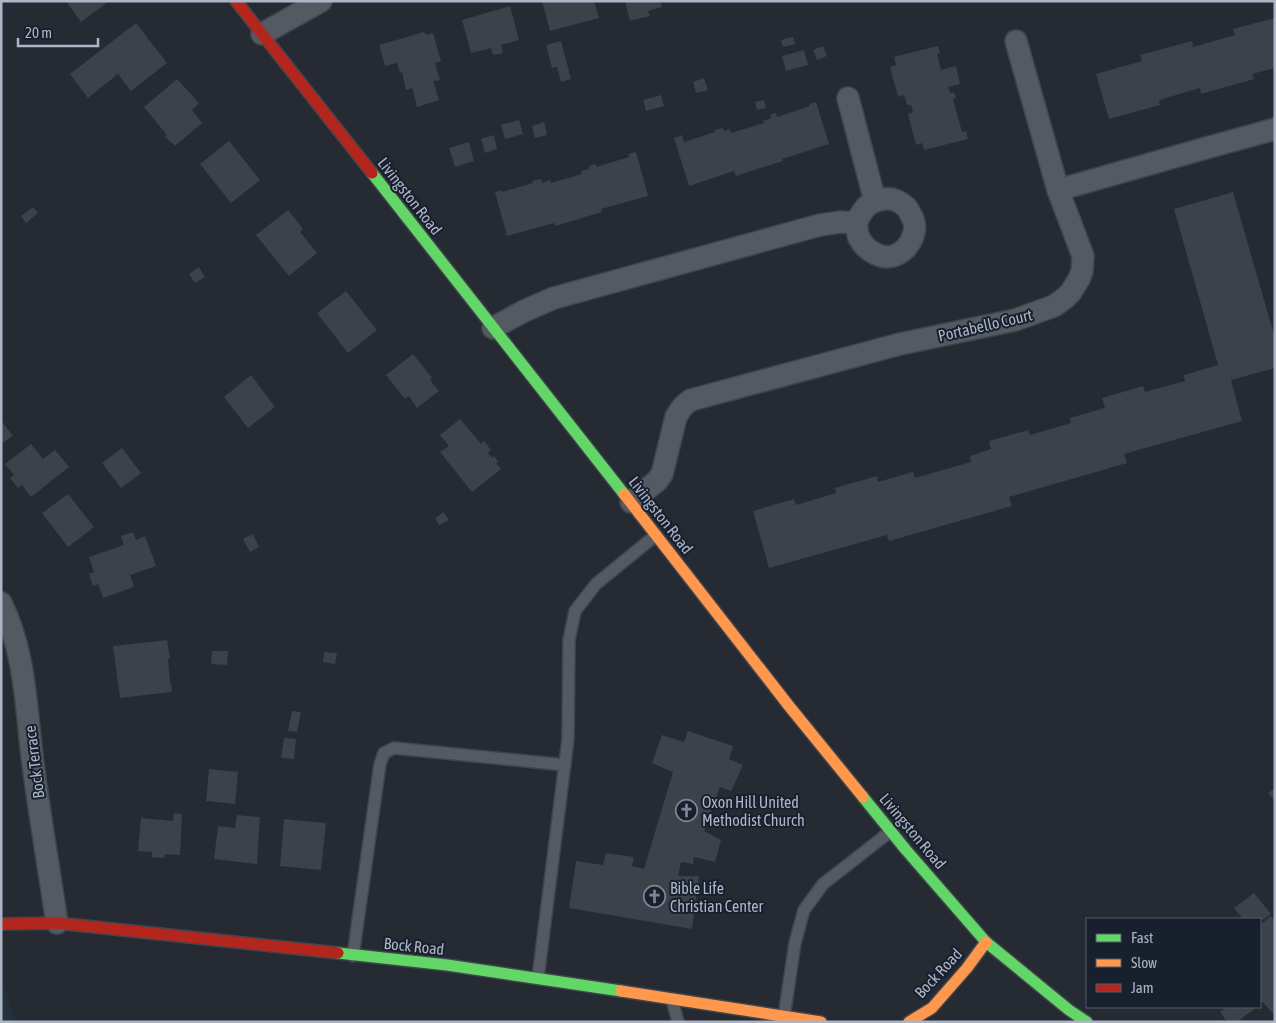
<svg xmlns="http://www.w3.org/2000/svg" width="1276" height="1023" font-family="'Asap Condensed',sans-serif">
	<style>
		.green { fill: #223439 }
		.building { fill: #3d4149 }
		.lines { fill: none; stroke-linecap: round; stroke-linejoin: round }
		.lane-casing { stroke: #41454c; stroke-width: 14 }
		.street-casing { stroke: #41454c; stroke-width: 24 }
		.fast-casing { stroke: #41454c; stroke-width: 14 }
		.slow-casing { stroke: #41454c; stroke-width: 14 }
		.jam-casing { stroke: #41454c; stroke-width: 14 }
		.lane { stroke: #545962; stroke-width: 11 }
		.street { stroke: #545962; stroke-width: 21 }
		.fast { stroke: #63d668; stroke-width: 11 }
		.slow { stroke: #ff974d; stroke-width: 11 }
		.jam { stroke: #b3261e; stroke-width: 11 }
		.labels { text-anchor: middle; stroke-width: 4; stroke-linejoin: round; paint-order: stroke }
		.street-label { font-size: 16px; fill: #adb5c6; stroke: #18202e }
		.poi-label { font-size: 16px; fill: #adb5c6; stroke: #18202e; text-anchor: start }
	</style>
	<rect width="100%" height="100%" fill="#252a33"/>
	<polygon class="green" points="1,977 16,1022 1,1022"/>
	<g class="building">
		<polygon points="66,1 109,1 81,22"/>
		<polygon points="542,1 594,1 599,18 550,31"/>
		<polygon points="625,1 660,1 662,7 648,11 650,16 630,21"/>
		<polygon points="510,6 519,40 501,45 503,53 493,55 491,48 471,53 462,20"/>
		<polygon points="1275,18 1275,68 1252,74 1254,79 1201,94 1200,88 1159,100 1160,105 1109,119 1096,74 1142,61 1140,55 1192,41 1193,47 1235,35 1233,29"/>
		<polygon points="136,23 167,63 131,91 118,74 88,98 70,74"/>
		<polygon points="424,32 427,35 433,33 441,61 435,63 440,80 433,81 439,100 417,107 412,88 406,90 402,72 400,73 397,63 385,66 379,45"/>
		<polygon points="793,37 795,44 783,47 781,40"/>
		<polygon points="561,41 571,79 561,82 557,67 552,68 546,45"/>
		<polygon points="823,46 827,56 817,60 813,50"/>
		<polygon points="938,46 940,53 937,54 941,70 956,66 960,84 948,87 950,93 954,92 956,98 953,99 962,132 966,131 968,139 924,150 922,143 916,145 908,114 913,112 911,105 907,105 904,95 898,97 890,67 896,65 894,57"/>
		<polygon points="804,50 808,65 786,71 782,56"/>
		<polygon points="704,78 708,90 696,93 693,82"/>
		<polygon points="177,79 199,103 192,110 202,123 175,146 172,142 171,143 165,136 167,135 144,107"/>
		<polygon points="661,95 664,106 646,111 643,100"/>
		<polygon points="764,100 766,108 757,110 755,102"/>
		<polygon points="816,102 829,144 782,159 783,161 736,176 734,171 689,186 674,138 682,135 684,142 715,132 715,130 723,128 724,131 730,129 731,133 764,123 763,121 771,118 770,115 776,113 777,117 810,106 809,104"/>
		<polygon points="519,120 523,134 505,139 501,125"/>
		<polygon points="544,122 547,135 535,138 532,126"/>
		<polygon points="494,135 497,149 485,153 481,139"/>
		<polygon points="229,141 260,180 231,203 200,164"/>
		<polygon points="469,142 474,161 455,167 449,148"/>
		<polygon points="636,152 648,196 601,209 602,212 555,226 554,223 507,236 495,192 502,190 502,192 533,183 532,181 541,179 542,183 550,180 551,183 582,174 581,171 589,169 589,166 596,164 596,167 629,157 628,154"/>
		<polygon points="1233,192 1275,338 1275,368 1231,380 1242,421 1124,454 1127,463 1009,497 1012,506 889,541 887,535 769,568 753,511 794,499 796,505 836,493 835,488 877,476 878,482 913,472 915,478 971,462 970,456 991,449 989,441 1028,430 1030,435 1071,423 1070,418 1105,408 1102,398 1143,386 1145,392 1185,381 1184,375 1218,365 1174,209"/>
		<polygon points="33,207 38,213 26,223 21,216"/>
		<polygon points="288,210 303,229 300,232 317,253 289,276 256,235"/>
		<polygon points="199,267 205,277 195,283 189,274"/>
		<polygon points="346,291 377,330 348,353 317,313"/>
		<polygon points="413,354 432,378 430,380 439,391 417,408 409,396 405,399 386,375"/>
		<polygon points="251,375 275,407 248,428 224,397"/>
		<polygon points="460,419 481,444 484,441 491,450 488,453 492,458 494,456 498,462 496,463 501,469 472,492 440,452 449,446 440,435"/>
		<polygon points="1,420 13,436 1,444"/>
		<polygon points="31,444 43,459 55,450 69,467 31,497 22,485 18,488 10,478 14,475 5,464"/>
		<polygon points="122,448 141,473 121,488 102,463"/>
		<polygon points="68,494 94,527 68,547 42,513"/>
		<polygon points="444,512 449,520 439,525 435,518"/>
		<polygon points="133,532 136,540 145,536 156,566 130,575 134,587 103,598 98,584 93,586 89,574 94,572 89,557 124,545 121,536"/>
		<polygon points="253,534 259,547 250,552 243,539"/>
		<polygon points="167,640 170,659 168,659 170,681 172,688 171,692 120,698 113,646"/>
		<polygon points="212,651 228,651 227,665 211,664"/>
		<polygon points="324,652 337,653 335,664 323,662"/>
		<polygon points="292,711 301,712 297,732 288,731"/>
		<polygon points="688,731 733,746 729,759 743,765 731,791 720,787 704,831 721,840 715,862 694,857 693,864 681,862 678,876 699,876 692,929 569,908 576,861 603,865 606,853 634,857 632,866 644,869 673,772 652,763 662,735 684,742"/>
		<polygon points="284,738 296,739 294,759 281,758"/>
		<polygon points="209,769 238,772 235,804 206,801"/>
		<polygon points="1275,788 1275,802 1268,793"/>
		<polygon points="174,813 182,814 180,855 165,854 164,858 152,857 152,852 138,851 141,818 173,821"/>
		<polygon points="237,815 260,817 257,864 214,859 218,826 235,828"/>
		<polygon points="284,819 326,823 321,870 280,866"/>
		<polygon points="1254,893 1271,914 1260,922 1260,919 1243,919 1234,908"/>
		<polygon points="1271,916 1275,921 1275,1016 1263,1002 1260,1004 1260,925"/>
		<polygon points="1226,1007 1257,1007 1237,1022 1227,1022 1220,1012"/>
	</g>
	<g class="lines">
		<defs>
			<g id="lane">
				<polyline points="353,956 380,764 384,753 394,748 565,765"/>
				<polyline points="538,978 568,739 569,640 575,611 596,584 656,535"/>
				<polyline points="672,1000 678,1022"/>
				<polyline points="784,1017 795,943 804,910 823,884 891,831"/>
			</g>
			<g id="street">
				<polyline points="262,34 321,1"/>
				<polyline points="848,98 875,201"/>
				<polyline points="1058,190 1206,148 1275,129"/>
				<path d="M493 328 524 311 554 298 820 225 840 222 856 223C863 209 868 201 884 199 892 198 899 201 905 206 909 209 910 214 913 219 918 231 910 248 898 254 883 262 866 251 859 238 857 233 857 228 856 223"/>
				<path d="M631 502 657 481 662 474 676 417C680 410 683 405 691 400L900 344 1015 320 1054 306 1065 298 1071 292 1079 279 1082 271 1083 256 1058 190 1016 41"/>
				<path d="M1 603C26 653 26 710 33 764 40 817 49 870 57 923"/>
			</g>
			<g id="fast">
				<polyline points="372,173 624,494"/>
				<polyline points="863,797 906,850 986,942 1069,1010 1087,1022"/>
				<polyline points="338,953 447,965 621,991"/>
			</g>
			<g id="slow">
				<polyline points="624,494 789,706 863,797"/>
				<polyline points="621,991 821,1022"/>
				<polyline points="909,1022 932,1008 967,968 986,942"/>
			</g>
			<g id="jam">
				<polyline points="236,1 372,173"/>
				<polyline points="1,924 57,923 338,953"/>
			</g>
		</defs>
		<use href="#lane" class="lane-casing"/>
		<use href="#street" class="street-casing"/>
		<use href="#fast" class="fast-casing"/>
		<use href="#slow" class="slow-casing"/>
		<use href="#jam" class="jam-casing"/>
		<use href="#lane" class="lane"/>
		<use href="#street" class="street"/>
		<use href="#fast" class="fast"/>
		<use href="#slow" class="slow"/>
		<use href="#jam" class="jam"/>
	</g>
	<defs>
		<symbol id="church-ring" viewBox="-11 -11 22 22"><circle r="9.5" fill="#18202e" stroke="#7d8493" stroke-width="1.5"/><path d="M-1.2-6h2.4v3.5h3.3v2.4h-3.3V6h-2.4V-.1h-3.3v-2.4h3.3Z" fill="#7d8493"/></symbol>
	</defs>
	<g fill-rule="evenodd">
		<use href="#church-ring" x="674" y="798" width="25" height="25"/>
		<use href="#church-ring" x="642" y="884" width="25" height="25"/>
	</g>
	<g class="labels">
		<g class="street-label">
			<text transform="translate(410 196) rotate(52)" y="6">Livingston Road</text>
			<text transform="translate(985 325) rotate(-13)" y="6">Portabello Court</text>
			<text transform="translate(661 515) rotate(52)" y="6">Livingston Road</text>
			<text transform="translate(34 762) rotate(-97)" y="6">Bock Terrace</text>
			<text transform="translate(913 831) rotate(50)" y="6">Livingston Road</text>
			<text transform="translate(414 946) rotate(6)" y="6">Bock Road</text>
			<text transform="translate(938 973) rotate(-47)" y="6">Bock Road</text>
		</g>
		<g class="poi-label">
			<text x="702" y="808">Oxon Hill United<tspan x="702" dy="18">Methodist Church</tspan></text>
			<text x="670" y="894">Bible Life<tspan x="670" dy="18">Christian Center</tspan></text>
		</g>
	</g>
	<rect width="1276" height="1023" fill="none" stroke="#adb5c6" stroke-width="5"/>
	<rect x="1086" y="918" width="175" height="90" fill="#18202e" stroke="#545c6b"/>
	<rect x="1096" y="934" width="25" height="8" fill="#63d668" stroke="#545c6b"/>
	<text x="1131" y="943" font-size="15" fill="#adb5c6">Fast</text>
	<rect x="1096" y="959" width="25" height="8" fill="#ff974d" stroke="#545c6b"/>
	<text x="1131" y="968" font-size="15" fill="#adb5c6">Slow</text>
	<rect x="1096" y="984" width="25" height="8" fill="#b3261e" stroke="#545c6b"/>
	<text x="1131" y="993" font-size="15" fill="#adb5c6">Jam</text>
	<path d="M18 38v8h80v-8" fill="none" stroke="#adb5c6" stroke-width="2.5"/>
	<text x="25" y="38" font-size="15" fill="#adb5c6" stroke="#18202e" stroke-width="4" paint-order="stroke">20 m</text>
</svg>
